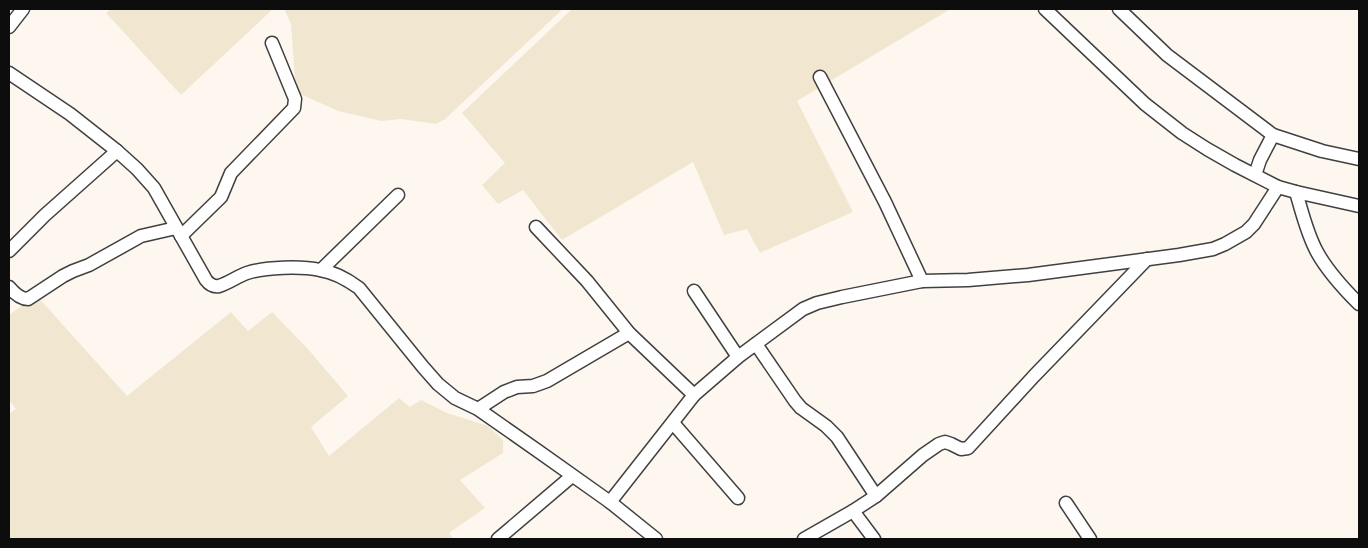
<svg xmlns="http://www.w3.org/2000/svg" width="1368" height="548" font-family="'Crimson Pro',serif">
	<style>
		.farmland { fill: #f1e7d1 }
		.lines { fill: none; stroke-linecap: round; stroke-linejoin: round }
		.minor-casing { stroke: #404040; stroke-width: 15 }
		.minor { stroke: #fff; stroke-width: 12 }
	</style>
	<rect width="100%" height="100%" fill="#fdf7ef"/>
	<g class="farmland">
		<polygon points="111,9 273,9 181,95 106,13"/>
		<polygon points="284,9 563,9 445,119 436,124 401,119 381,121 338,111 296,92 291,24"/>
		<polygon points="572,9 948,9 949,10 797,101 853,212 760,253 747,229 724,235 693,162 562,240 523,190 498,204 482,185 505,163 462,113"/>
		<polygon points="36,295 127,396 231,312 248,331 272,312 307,348 348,396 311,427 329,456 399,398 410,407 421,400 447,413 488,426 503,440 503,453 460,480 485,508 449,533 454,539 9,539 9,414 16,409 9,400 9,315"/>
	</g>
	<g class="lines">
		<defs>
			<g id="minor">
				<polyline points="1045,9 1145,104 1182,133 1207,149 1235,165 1278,187 1296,192 1359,206"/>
				<polyline points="1119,9 1167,55 1273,135 1322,151 1359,159"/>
				<polyline points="9,27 23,9"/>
				<path d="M9 73 70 114 117 151 137 169 154 188 206 280C209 284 213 287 219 286 229 283 238 276 247 273 266 267 301 266 320 270 334 272 348 280 359 288L423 367 438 384 455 398 478 409 538 451 610 502 656 539"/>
				<polyline points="820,77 885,202 922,281"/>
				<polyline points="1255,175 1260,160 1273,135"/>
				<path d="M1296 192C1302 212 1307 234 1317 252 1328 272 1343 288 1359 304"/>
				<polyline points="536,227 587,281 629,333 694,395"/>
				<polyline points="181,236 221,197 231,173 294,108 295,99 272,43"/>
				<polyline points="9,251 45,215 117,151"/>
				<polyline points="321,270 398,195"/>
				<path d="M9 287C14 293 20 299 28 299L63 276 73 271 89 265 141 236 176 228"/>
				<polyline points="694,291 738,357"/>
				<polyline points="756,344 795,401 801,408 826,426 837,437 876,496"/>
				<polyline points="478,409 504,392 517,387 533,386 547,381 629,333"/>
				<polyline points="673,423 738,498"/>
				<polyline points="610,502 694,395 738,357 803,309 817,303 842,297 922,281 968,280 1028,275 1179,255 1213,249 1225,244 1246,232 1254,224 1278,187"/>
				<polyline points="1066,503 1090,539"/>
				<polyline points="853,511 874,539"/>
				<polyline points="498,539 572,476"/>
				<polyline points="804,539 853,511 876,496 923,455 939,444 945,442 951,444 961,449 968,448 1034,376 1147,259"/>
			</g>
		</defs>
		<use href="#minor" class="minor-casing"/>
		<use href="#minor" class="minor"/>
	</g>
	<rect width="1368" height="548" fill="none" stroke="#0d0d0d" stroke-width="20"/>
</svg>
